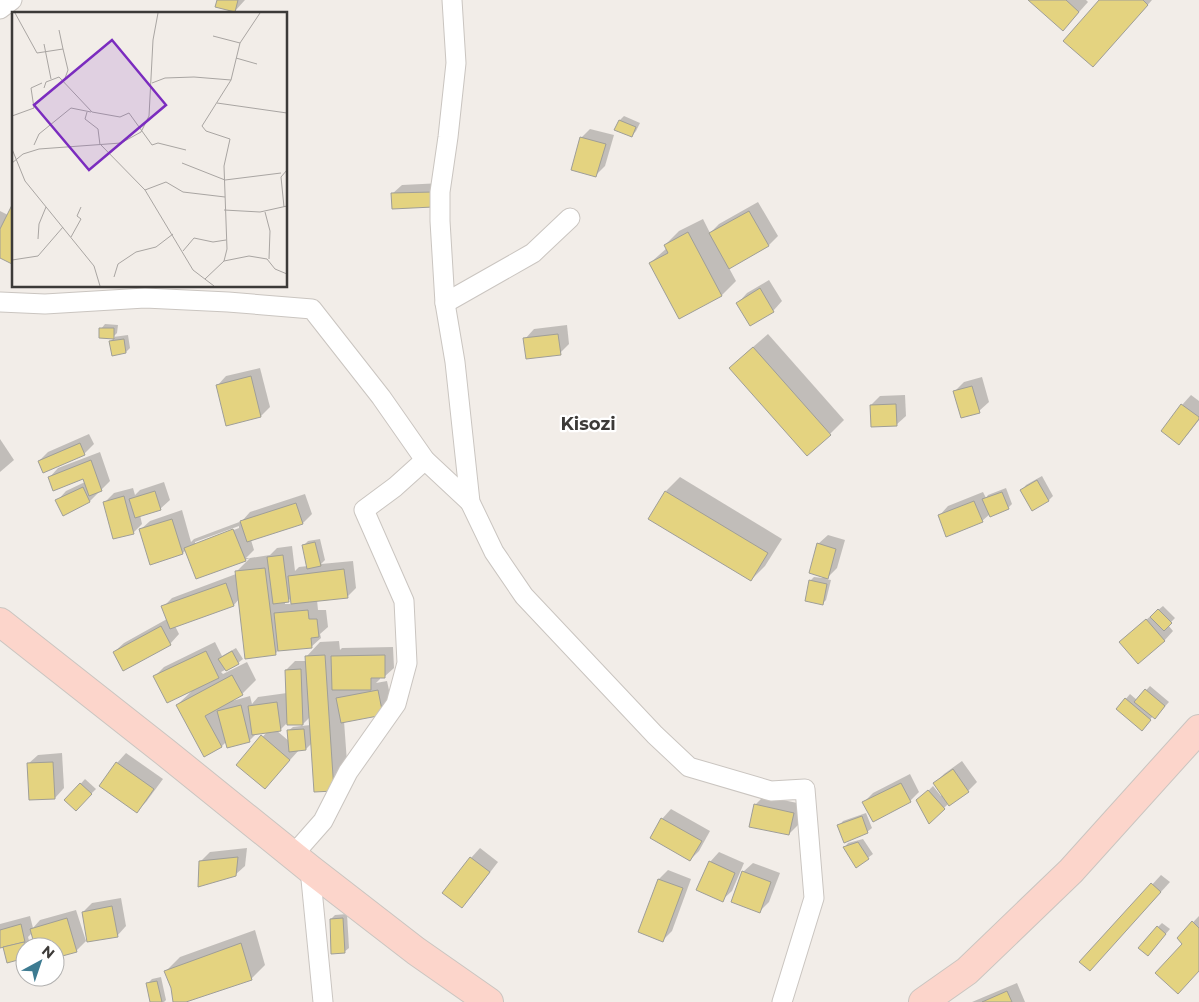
<svg xmlns="http://www.w3.org/2000/svg" width="1199" height="1002" font-family="Montserrat,sans-serif">
	<style>
		.shadow { fill: #0003; fill-rule: evenodd }
		.building { fill: #e4d380; stroke: #9f9e98 }
		.lines { fill: none; stroke-linecap: round; stroke-linejoin: round }
		.street-casing { stroke: #cac5c0; stroke-width: 21 }
		.secondary-casing { stroke: #cac5c0; stroke-width: 30 }
		.street { stroke: #fff; stroke-width: 19 }
		.secondary { stroke: #fcd5cb; stroke-width: 28 }
		.labels { text-anchor: middle; stroke-width: 4.5; stroke-linejoin: round; paint-order: stroke }
		.quarter-label { font-size: 18px; font-weight: bold; fill: #3c3a38; stroke: #fff }
		.inset-road { fill: none; stroke: #a9a5a2; stroke-width: 1 }
		.view { fill: #7b2cbf; fill-opacity: 0.15; stroke: #7b2cbf; stroke-width: 2.5 }
		.inset-edge { fill: none; stroke: #3c3a38; stroke-width: 2.5 }
	</style>
	<rect width="100%" height="100%" fill="#f2ede8"/>
	<g class="shadow">
		<polygon points="218,0 245,0 235,11"/>
		<polygon points="1030,0 1086,0 1088,2 1072,20"/>
		<polygon points="1101,0 1152,0 1107,51"/>
		<polygon points="624,116 640,123 636,131 632,136 616,129 620,120"/>
		<polygon points="590,129 614,135 605,166 596,175 581,138"/>
		<polygon points="442,183 442,197 392,194 402,185"/>
		<polygon points="758,202 778,236 769,245 729,268 736,281 722,295 679,318 650,263 667,248 665,245 679,231 703,219 710,233 719,224"/>
		<polygon points="0,211 8,215 0,256"/>
		<polygon points="769,280 782,301 773,311 738,303 747,293"/>
		<polygon points="105,324 118,325 117,333 113,337 128,335 130,348 126,352 113,354 111,341 115,337 100,337 101,329"/>
		<polygon points="567,325 569,344 560,353 525,339 534,329"/>
		<polygon points="768,334 844,420 830,434 745,354"/>
		<polygon points="260,368 270,407 261,416 217,386 226,376"/>
		<polygon points="982,377 989,402 979,411 955,391 964,382"/>
		<polygon points="905,395 906,416 896,425 871,405 880,396"/>
		<polygon points="1191,395 1199,401 1199,420 1188,434 1179,443 1162,431 1182,405"/>
		<polygon points="89,434 94,444 84,454 39,461 48,452"/>
		<polygon points="0,439 14,460 0,472"/>
		<polygon points="100,452 110,481 101,490 98,491 99,492 90,501 57,501 66,491 85,482 83,477 49,478 58,468"/>
		<polygon points="1042,476 1053,496 1049,500 1033,509 1022,490 1026,485"/>
		<polygon points="680,477 782,539 765,566 751,580 666,491"/>
		<polygon points="164,482 170,500 160,509 140,515 142,524 133,533 105,502 114,493 133,488 135,495 140,490"/>
		<polygon points="1006,488 1012,504 1008,508 990,514 982,521 939,516 948,506 983,492 986,498 988,495"/>
		<path d="M305 494 312 514 303 523 251 540 254 550 246 558H250L197 578 186 550 183 553 140 530 150 521 182 510 191 542 194 539 242 521 250 512ZM239 526V528L195 545V542Z"/>
		<polygon points="828,535 845,540 837,568 826,579 831,580 826,600 822,604 810,581 814,577 823,578 818,544"/>
		<path d="M320 539 325 560 321 564 353 561 356 588 347 597 317 600 318 610H326L328 627 320 634 321 638 311 647 279 650 275 654 239 599 234 605 175 626 179 634 170 644 114 652 124 643 167 619 163 607 172 598 236 574V572L250 558 270 555 277 548 292 546 295 571 299 567 308 566 303 546 308 541ZM292 597V604H285V601H288Z"/>
		<polygon points="1163,606 1175,618 1168,625 1173,631 1164,641 1121,642 1130,633"/>
		<path d="M339 641 340 650 342 648 393 647 394 668 384 677H380V679L376 683 387 681 392 704 382 714 344 721 348 776 334 790 312 743 306 749 299 750 265 788 238 764 267 732 257 733 250 740 227 741 222 746 205 756 177 705 193 690 155 676 164 667 215 642 222 656 236 648 243 659 238 663 221 672 223 674 247 662 256 680 242 694 232 701 250 696 252 704 258 697 287 693 286 670 295 661H306V657L320 642ZM310 717 311 725 301 726ZM288 722 301 724V726L293 727 288 731 290 742 276 730H280Z"/>
		<polygon points="1150,686 1169,702 1159,713 1153,716 1142,729 1118,708 1130,694 1137,700"/>
		<polygon points="62,753 64,788 55,798 28,764 38,755"/>
		<polygon points="126,753 163,779 146,802 137,811 101,786 117,763"/>
		<polygon points="962,761 977,782 968,791 949,803 930,822 918,801 933,786 941,796 943,795 935,783 944,774"/>
		<polygon points="910,774 919,792 910,801 864,802 873,793"/>
		<polygon points="85,779 96,789 76,809 66,800"/>
		<polygon points="764,796 802,804 798,825 789,834 755,805"/>
		<polygon points="671,809 710,831 699,851 690,860 662,819"/>
		<polygon points="866,813 872,828 867,832 839,826 843,821"/>
		<polygon points="863,839 873,854 857,866 844,848 848,843"/>
		<polygon points="247,848 245,866 235,875 201,861 210,852"/>
		<polygon points="480,848 498,862 471,897 462,906 444,893 471,858"/>
		<polygon points="719,852 744,863 732,891 722,900 710,862"/>
		<polygon points="753,863 780,873 769,902 760,911 743,872"/>
		<polygon points="668,870 691,879 672,931 663,940 659,879"/>
		<polygon points="1161,875 1170,882 1099,960 1081,962"/>
		<polygon points="121,898 126,926 117,936 83,912 92,903"/>
		<polygon points="76,910 86,941 76,951 55,957 55,947 36,947 32,933 28,937 31,947 4,946 0,947 0,924 30,916 33,928 40,920"/>
		<polygon points="347,914 349,948 344,952 331,919 335,915"/>
		<polygon points="1199,916 1199,970 1184,944 1178,938"/>
		<polygon points="1162,923 1170,929 1152,950 1158,927"/>
		<polygon points="255,930 265,965 251,979 182,1002 175,1002 172,987 166,971 180,957"/>
		<polygon points="161,977 166,1000 164,1002 152,1002 148,983 152,979"/>
		<polygon points="1017,983 1025,1002 972,1002"/>
	</g>
	<g class="building">
		<polygon points="217,0 238,0 235,12 215,7"/>
		<polygon points="1028,0 1066,0 1079,12 1063,31"/>
		<polygon points="1099,0 1143,0 1148,5 1093,67 1063,41"/>
		<polygon points="619,120 636,127 632,137 614,130"/>
		<polygon points="580,137 606,144 596,177 571,170"/>
		<polygon points="433,192 433,207 392,209 391,193"/>
		<polygon points="14,201 14,265 0,258 0,229"/>
		<polygon points="749,211 769,246 729,269 709,233"/>
		<polygon points="688,232 722,296 679,319 649,263 668,253 664,245"/>
		<polygon points="760,288 774,312 750,326 736,303"/>
		<polygon points="99,328 114,328 114,339 99,338"/>
		<polygon points="558,334 561,355 526,359 523,338"/>
		<polygon points="124,339 126,353 112,356 109,341"/>
		<polygon points="753,347 831,435 807,456 729,368"/>
		<polygon points="251,376 261,417 226,426 216,385"/>
		<polygon points="972,386 980,413 961,418 953,391"/>
		<polygon points="896,404 897,426 871,427 870,405"/>
		<polygon points="1181,404 1199,417 1199,419 1179,445 1161,431"/>
		<polygon points="80,443 85,455 43,473 38,461"/>
		<polygon points="91,460 102,491 89,496 83,479 53,491 48,477"/>
		<polygon points="1037,480 1049,501 1032,511 1020,490"/>
		<polygon points="83,487 90,502 63,516 55,500"/>
		<polygon points="155,491 161,510 135,518 129,499"/>
		<polygon points="665,491 768,553 751,581 648,519"/>
		<polygon points="1002,492 1009,509 990,517 982,499"/>
		<polygon points="124,496 134,534 113,539 103,502"/>
		<polygon points="974,501 983,522 946,537 938,515"/>
		<polygon points="296,503 303,524 247,542 240,521"/>
		<polygon points="172,519 183,554 150,565 139,529"/>
		<polygon points="233,529 246,561 196,579 184,548"/>
		<polygon points="315,542 321,566 307,569 302,545"/>
		<polygon points="817,543 836,549 828,579 809,573"/>
		<polygon points="283,555 289,602 273,604 267,557"/>
		<polygon points="265,568 276,655 245,659 235,571"/>
		<polygon points="344,569 348,598 291,604 288,576"/>
		<polygon points="809,580 827,584 823,605 805,601"/>
		<polygon points="226,583 234,606 170,629 161,606"/>
		<polygon points="1158,609 1172,623 1164,631 1150,617"/>
		<polygon points="308,610 309,619 317,619 319,637 311,638 312,648 278,651 274,613"/>
		<polygon points="1146,619 1165,641 1138,664 1119,642"/>
		<polygon points="161,626 171,645 123,671 113,652"/>
		<polygon points="206,651 219,678 167,703 153,676"/>
		<polygon points="232,651 239,664 226,671 218,659"/>
		<polygon points="325,655 334,791 314,792 305,656"/>
		<polygon points="385,655 385,678 371,678 371,690 332,690 331,656"/>
		<polygon points="301,669 303,725 287,725 285,670"/>
		<polygon points="232,675 243,695 205,716 222,747 204,757 176,705"/>
		<polygon points="1145,689 1165,706 1155,719 1134,702"/>
		<polygon points="378,690 383,715 341,723 336,698"/>
		<polygon points="1125,698 1151,720 1142,731 1116,709"/>
		<polygon points="277,702 281,731 252,735 248,706"/>
		<polygon points="241,705 250,742 227,748 217,711"/>
		<polygon points="304,729 306,750 289,752 287,730"/>
		<polygon points="261,735 290,760 265,789 236,765"/>
		<polygon points="53,762 55,799 29,800 27,763"/>
		<polygon points="116,762 154,789 137,813 99,786"/>
		<polygon points="953,769 969,792 949,806 933,783"/>
		<polygon points="80,783 92,794 76,811 64,800"/>
		<polygon points="901,783 911,802 873,822 862,802"/>
		<polygon points="928,790 945,809 929,824 916,800"/>
		<polygon points="754,804 794,813 789,835 749,827"/>
		<polygon points="862,816 868,833 844,843 837,825"/>
		<polygon points="661,818 702,841 690,861 650,838"/>
		<polygon points="858,842 869,859 856,868 843,847"/>
		<polygon points="238,857 236,876 198,887 199,861"/>
		<polygon points="470,857 490,872 462,908 442,893"/>
		<polygon points="709,861 735,873 723,902 696,890"/>
		<polygon points="742,871 771,882 760,913 731,902"/>
		<polygon points="658,879 683,888 663,942 638,932"/>
		<polygon points="1151,883 1161,892 1090,971 1079,962"/>
		<polygon points="112,906 118,937 87,942 82,912"/>
		<polygon points="67,918 77,952 55,958 55,947 35,947 30,929"/>
		<polygon points="343,918 345,953 331,954 330,919"/>
		<polygon points="1192,921 1199,928 1199,971 1178,994 1155,973 1182,944 1177,938"/>
		<polygon points="21,924 25,942 0,948 0,930"/>
		<polygon points="1157,926 1166,934 1148,956 1138,948"/>
		<polygon points="24,942 26,947 25,958 7,963 3,947"/>
		<polygon points="241,943 252,980 186,1002 173,1002 171,988 164,971"/>
		<polygon points="157,981 162,1002 150,1002 146,983"/>
		<polygon points="1007,991 1012,1002 982,1002"/>
	</g>
	<g class="lines">
		<defs>
			<g id="street">
				<polyline points="452,0 456,63 448,137 440,192 440,221 445,303 455,362 470,502 494,552 524,596 655,735 689,767 771,791 805,789 814,898 782,1002"/>
				<polyline points="0,9 12,0"/>
				<polyline points="0,302 45,304 145,298 228,302 312,309 381,397 425,460 470,502"/>
				<polyline points="445,303 533,253 570,218"/>
				<polyline points="293,855 323,821 348,772 396,704 407,663 404,601 364,510 395,487 425,460"/>
				<polyline points="310,869 323,1002"/>
			</g>
			<g id="secondary">
				<polyline points="0,622 165,752 310,869 416,951 489,1002"/>
				<polyline points="923,1002 967,971 1071,871 1199,729"/>
			</g>
		</defs>
		<use href="#street" class="street-casing"/>
		<use href="#secondary" class="secondary-casing"/>
		<use href="#street" class="street"/>
		<use href="#secondary" class="secondary"/>
	</g>
	<g class="labels">
		<g class="quarter-label">
			<text x="588" y="430">Kisozi</text>
		</g>
	</g>
	<g transform="translate(12 12)">
		<rect width="275" height="275" fill="#f2ede8"/>
		<path class="inset-road" d="M3 1 25 41 51 37 47 18M201 24 228 31M32 32 39 67M51 37 56 58 52 69M224 46 245 52M140 71 153 66 182 65 219 68M32 76 34 70 47 65 80 100 108 105 117 101 140 133 146 131 174 138M205 91 275 101M75 100 73 107 86 117 88 133M0 104 22 96 19 76 30 71M275 112V140M22 133 27 122 59 96 79 100M89 133 133 178 181 258 202 274M0 137 13 169 82 254 88 274M0 151 11 142 27 137 109 131 129 120 137 104 141 28 146 1M170 151 213 168 269 161M133 178 154 170 171 180 213 185M272 195 269 165 275 158M212 198 248 200 275 194M253 200 258 219 257 247M59 225 69 207 65 204 69 195M26 227 27 212 34 195M171 239 182 226 201 230 214 228M0 248 26 244 51 215M212 249 237 244 255 247 263 257 275 262M102 265 106 252 124 240 144 235 161 222M193 267 212 249 215 237 212 154 218 127 194 119 190 114 219 68 228 31 248 1"/>
		<path class="view" d="M100 28 154 93 77 158 22 93Z"/>
		<rect width="275" height="275" class="inset-edge"/>
	</g>
	<g transform="translate(40 962) rotate(40)"><circle r="24" fill="#ffffff" stroke="#b1b0af"/>
	<path d="M0-4L9 19L0 12L-9 19Z" fill="#3d7b91"/>
	<text y="-8" font-size="14" font-weight="bold" text-anchor="middle" fill="#3c3a38">N</text>
	</g>
</svg>
